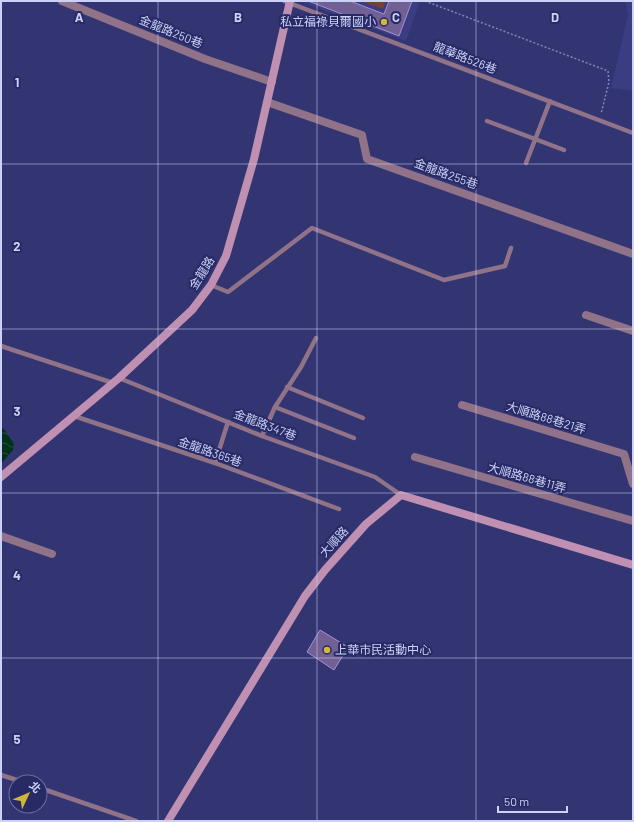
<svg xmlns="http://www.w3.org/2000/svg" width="634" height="822" font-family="Barlow,'Noto Sans TC',sans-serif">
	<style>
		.built { fill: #3a3d82 }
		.pitch { fill: #764131 }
		.water { fill: url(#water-waves) }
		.building { fill: #706093; stroke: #a590d7 }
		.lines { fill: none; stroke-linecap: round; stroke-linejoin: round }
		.path { stroke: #8287b7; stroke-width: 1.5; stroke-dasharray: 2 2; stroke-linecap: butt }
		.lane { stroke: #907388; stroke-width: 4.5 }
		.street { stroke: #907388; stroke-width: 8 }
		.secondary { stroke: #bf90b1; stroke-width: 8 }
		.grid { fill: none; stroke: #ccd2f7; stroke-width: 1; stroke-opacity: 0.55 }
		.poi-dot { fill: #d1b736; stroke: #282a66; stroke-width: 1.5 }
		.labels { text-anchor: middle; stroke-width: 4; stroke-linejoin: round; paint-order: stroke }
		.poi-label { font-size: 12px; fill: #ccd2f7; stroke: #282a66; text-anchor: end }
		.street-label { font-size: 12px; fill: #ccd2f7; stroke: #282a66 }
		.grid-label { font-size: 13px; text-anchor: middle; font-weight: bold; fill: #ccd2f7; stroke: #282a66; stroke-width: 4; stroke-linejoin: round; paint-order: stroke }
	</style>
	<defs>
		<pattern id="water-waves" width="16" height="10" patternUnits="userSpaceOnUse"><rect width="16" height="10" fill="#00321b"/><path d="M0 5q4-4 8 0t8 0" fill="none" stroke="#244f3d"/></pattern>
	</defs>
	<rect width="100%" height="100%" fill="#323572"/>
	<g class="built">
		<polygon points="302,1 420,1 406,41 303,3"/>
		<polygon points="625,1 633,1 633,91 611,88 628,15"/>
	</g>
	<polygon class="pitch" points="360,1 386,1 383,9"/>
	<polygon class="water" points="1,428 4,429 14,444 13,450 1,464"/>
	<g class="building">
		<polygon points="308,1 350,1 384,14 389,1 412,1 399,36"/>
		<polygon points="320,630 348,647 334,670 307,652"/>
	</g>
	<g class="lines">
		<polyline class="path" points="425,1 608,71 609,82 601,114"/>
		<g class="lane">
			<polyline points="284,1 633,133"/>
			<polyline points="487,121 564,150"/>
			<polyline points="526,163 550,101"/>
			<polyline points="211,285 228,292 312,228 444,280 505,266 511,248"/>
			<polyline points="1,346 113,383"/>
			<polyline points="119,378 262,436 375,477 401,495"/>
			<polyline points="287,387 363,418"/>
			<polyline points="275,407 354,438"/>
			<polyline points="74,416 215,463 339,509"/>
			<polyline points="262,436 275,407 301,367 316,338"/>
			<polyline points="215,463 228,422"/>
			<polyline points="1,775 23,782"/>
			<polyline points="40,788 136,821"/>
		</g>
		<g class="street">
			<polyline points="62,1 205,59 272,82"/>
			<polyline points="267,102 362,135 367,159 633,254"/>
			<polyline points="586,315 633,331"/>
			<polyline points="462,405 624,454 633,484"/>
			<polyline points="415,457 633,521"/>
			<polyline points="1,536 52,554"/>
		</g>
		<g class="secondary">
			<polyline points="1,477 119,378 192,310 211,285 226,256 254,159 290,1"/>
			<polyline points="168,821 305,596 325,570 366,524 401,495 633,565"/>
		</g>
	</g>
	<path class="grid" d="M158 1V821M317 1V821M476 1V821M1 164H633M1 329H633M1 493H633M1 658H633"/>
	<g class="poi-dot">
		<circle cx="384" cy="22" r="4"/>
		<circle cx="327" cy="650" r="4"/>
	</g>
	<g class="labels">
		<g class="poi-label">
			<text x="376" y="26">私立福祿貝爾國小</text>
			<text x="335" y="654" text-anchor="start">上華市民活動中心</text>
		</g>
		<g class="street-label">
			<text transform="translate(171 32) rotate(22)" y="4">金龍路250巷</text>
			<text transform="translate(465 58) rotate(21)" y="4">龍華路526巷</text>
			<text transform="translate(446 174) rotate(20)" y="4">金龍路255巷</text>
			<text transform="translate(202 273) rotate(-58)" y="4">金龍路</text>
			<text transform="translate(546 418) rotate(17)" y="4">大順路88巷21弄</text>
			<text transform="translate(265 425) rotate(21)" y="4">金龍路347巷</text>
			<text transform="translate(210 452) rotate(19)" y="4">金龍路365巷</text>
			<text transform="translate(527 478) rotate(16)" y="4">大順路88巷11弄</text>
			<text transform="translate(334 542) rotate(-48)" y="4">大順路</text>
		</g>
	</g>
	<g class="grid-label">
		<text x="79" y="22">A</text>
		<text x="238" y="22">B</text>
		<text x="396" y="22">C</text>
		<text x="555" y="22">D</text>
		<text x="17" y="87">1</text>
		<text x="17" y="251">2</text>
		<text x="17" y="416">3</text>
		<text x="17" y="580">4</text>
		<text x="17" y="744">5</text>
	</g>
	<rect width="634" height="822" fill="none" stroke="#ccd2f7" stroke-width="4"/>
	<g transform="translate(28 794) rotate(46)"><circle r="19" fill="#282a66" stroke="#6a6da0"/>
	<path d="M0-3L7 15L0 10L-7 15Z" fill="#d1b736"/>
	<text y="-6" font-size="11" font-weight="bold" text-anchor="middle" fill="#ccd2f7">北</text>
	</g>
	<path d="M498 806v6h69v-6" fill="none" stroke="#ccd2f7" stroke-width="2"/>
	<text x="504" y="806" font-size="12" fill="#ccd2f7" stroke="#282a66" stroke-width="3" paint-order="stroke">50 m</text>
</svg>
